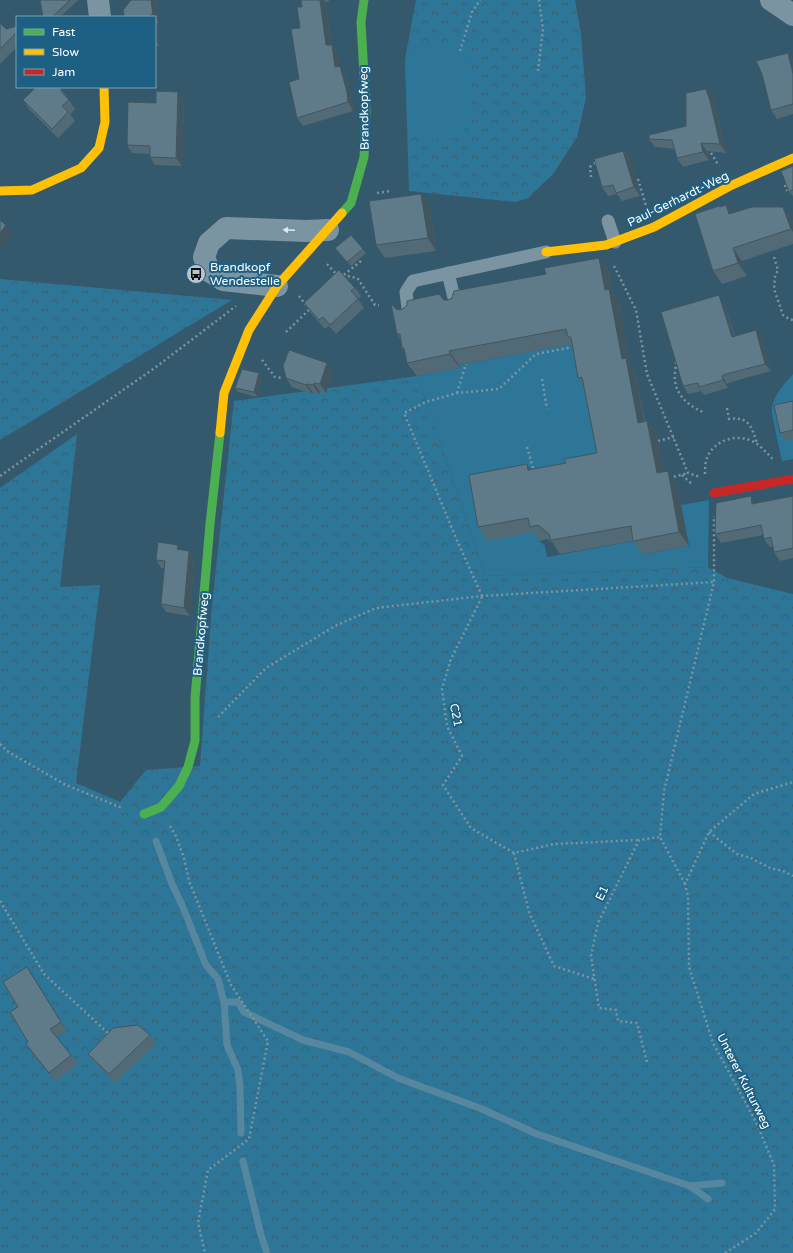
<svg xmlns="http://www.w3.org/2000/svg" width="793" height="1253" font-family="'Varela Round',sans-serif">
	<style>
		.forest { fill: url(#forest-crowns) }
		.garden { fill: #2d7698 }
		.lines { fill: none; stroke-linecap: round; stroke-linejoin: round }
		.stream { stroke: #57879f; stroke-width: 7 }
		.path { stroke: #7a94a2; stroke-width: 2.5; stroke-dasharray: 2 3; stroke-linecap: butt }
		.lane { stroke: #7a94a2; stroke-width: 13 }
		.street { stroke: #7a94a2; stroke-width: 22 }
		.fast { stroke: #4caf50; stroke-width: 9 }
		.slow { stroke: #ffc107; stroke-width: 9 }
		.jam { stroke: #c62828; stroke-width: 9 }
		.wall { fill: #526a76 }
		.shaded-wall { fill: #425660 }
		.building { fill: #5f7b89; stroke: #425660 }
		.oneway { fill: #e4eaec }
		.labels { text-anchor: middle; stroke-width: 4; stroke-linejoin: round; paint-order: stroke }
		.street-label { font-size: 12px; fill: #fff; stroke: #1d6083 }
		.poi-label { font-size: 12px; fill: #fff; stroke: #1d6083; text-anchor: start }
	</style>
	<defs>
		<pattern id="forest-crowns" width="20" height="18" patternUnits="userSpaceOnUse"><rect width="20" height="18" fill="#2d7698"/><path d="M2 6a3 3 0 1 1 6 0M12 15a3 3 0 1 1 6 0" fill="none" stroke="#3e5f6e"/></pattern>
	</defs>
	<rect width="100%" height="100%" fill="#34596c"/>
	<g class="forest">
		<polygon points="416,0 575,0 581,34 586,98 577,137 553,174 528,198 516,202 409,191 405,59"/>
		<polygon points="0,279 232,300 0,440"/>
		<polygon points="417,376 486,576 708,567 727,578 793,594 793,1253 0,1253 0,488 77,434 60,587 100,585 76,783 120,802 146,770 200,766 212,605 234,401"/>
	</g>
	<g class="garden">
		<polygon points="417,44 453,45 468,59 470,124 457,138 422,140 407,125 405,59"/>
		<polygon points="576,343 604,455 538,532 539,541 545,546 547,557 640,540 643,554 689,546 681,505 709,500 708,567 486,576 417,376 459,368 459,365"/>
		<path d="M793 374V459L782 461 772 415C771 397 782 387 793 374Z"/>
	</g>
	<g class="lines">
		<g class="stream">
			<polyline points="156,841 172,884 182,905 206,965 218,979 224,1002 238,1002 244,1012 303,1040 349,1052 398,1078 482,1109 537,1134 690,1186 722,1183"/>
			<polyline points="224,1002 227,1045 238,1070 240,1086 241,1133"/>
			<polyline points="243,1161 261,1235 267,1253"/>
			<polyline points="690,1186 708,1199"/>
		</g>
		<g class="path">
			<polyline points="460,51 472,12 480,0"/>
			<polyline points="538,71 543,29 539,0"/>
			<polyline points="711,153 719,166"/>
			<polyline points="591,177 590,167 593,164 597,162"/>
			<polyline points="638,179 646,206"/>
			<polyline points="785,185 787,191"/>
			<polyline points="377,193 391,191"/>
			<polyline points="774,257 778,270 775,276 774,289 783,315 789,319 793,320"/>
			<polyline points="361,261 340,278 350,276 358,279 375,305 379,305"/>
			<polyline points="327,264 337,275"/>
			<polyline points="614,266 636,310 647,374 688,473 700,477"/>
			<polyline points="299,296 306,305"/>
			<polyline points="286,332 310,309"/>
			<polyline points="262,360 275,377 283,378"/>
			<path d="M676 362C676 368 674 375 675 381 677 396 689 406 703 412"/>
			<polyline points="542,379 547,409"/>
			<polyline points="457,393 466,364"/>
			<path d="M727 408 729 419C749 416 752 427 757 444"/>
			<polyline points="658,441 674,437"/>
			<polyline points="527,447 534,472"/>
			<path d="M705 474C705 469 705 463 707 458 713 441 736 433 752 441 761 445 767 454 774 460"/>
			<polyline points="682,475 693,485"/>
			<polyline points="0,476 156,367 236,306"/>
			<polyline points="669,478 688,473"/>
			<polyline points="482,596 456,538 404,413 426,402 457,393 499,389 536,354 568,348 568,345"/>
			<polyline points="482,597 451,659 442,689 447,726 462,756 443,785 471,828 514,853 554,844 639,840"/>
			<polyline points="218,717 266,668 335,626 376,608 482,596 714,582"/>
			<polyline points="0,744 7,751 64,784 122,808"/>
			<polyline points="170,826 176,836 184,858 189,881 231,985 268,1041 249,1139 208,1170 198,1223 205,1253"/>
			<polyline points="709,832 737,854 751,858 770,868 783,871 793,876"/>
			<polyline points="514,853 529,912 554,966 594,979"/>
			<polyline points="685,884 660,837 664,791 714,582 714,516"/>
			<polyline points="0,901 44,974 109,1034"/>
			<polyline points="647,1062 637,1023 618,1021 616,1010 599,1008 591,956 598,923 639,840 660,837"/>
			<polyline points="725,1253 756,1233 775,1209 774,1165 756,1122 713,1043 689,967 688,896 685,884 709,832 754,794 793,782"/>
		</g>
		<g class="lane">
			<polyline points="608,221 615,242"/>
			<polyline points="448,273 456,306"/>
			<polyline points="409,316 406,292 413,281 546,252"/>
		</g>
		<g class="street">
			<polyline points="98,0 100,17"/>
			<polyline points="771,0 793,15"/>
			<polyline points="277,286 223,280 209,271 204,257 209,243 226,228 306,231 328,230"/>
		</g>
		<g class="fast">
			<polyline points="342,213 351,203 364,157 366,111 361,22 364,0"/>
			<polyline points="144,814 161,807 179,786 188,767 195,741 195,698 210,524 220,433"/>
		</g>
		<g class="slow">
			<polyline points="0,191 32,190 81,168 99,148 105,122 104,87"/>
			<polyline points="546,252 606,245 654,227 730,186 793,158"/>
			<polyline points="220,433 224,393 249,330 277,286 342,213"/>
		</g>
		<polyline class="jam" points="714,493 793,479"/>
	</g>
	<g class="wall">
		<polygon points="40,0 78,0 60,17 43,17"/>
		<polygon points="131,0 156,0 159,23 156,23 159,46 155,47 155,17 123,17"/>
		<polygon points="301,0 329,0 329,1 325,2 331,45 332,45 338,53 339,66 345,74 353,100 353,111 303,126 297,118 300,28 302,7"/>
		<polygon points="0,23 6,29 17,26 17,47 0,64"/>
		<polygon points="788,53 793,61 793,114 777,119 771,110"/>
		<polygon points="62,90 75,109 70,114 75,121 58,138 29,109 23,100"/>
		<polygon points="712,97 716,110 726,153 707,151 709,160 683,167 677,158 675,149 655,147 649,139 686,126"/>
		<polygon points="184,100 182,166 155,165 150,157 150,154 132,153 127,145 156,103"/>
		<polygon points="623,151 630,159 640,196 622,201 617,194 608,196 602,187"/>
		<polygon points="793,166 793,196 789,192"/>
		<polygon points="726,205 732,213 792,220 793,223 793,244 742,261 747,276 722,284 713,271 720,207"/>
		<polygon points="430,206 436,251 385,258 376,245"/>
		<polygon points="335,248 363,249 366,253 351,266"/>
		<polygon points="599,258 609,272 613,295 619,303 630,365 635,372 645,422 647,421 657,435 664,472 677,485 689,546 643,554 633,541 560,554 553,543 548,539 539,541 534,532 488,541 478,527 531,469 566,463 597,453 584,386 578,378 572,344 459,365 460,368 417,376 407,363 405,352 402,348 400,338 397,334 396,309 400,310 444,300 448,300 452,298 546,274"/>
		<polygon points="355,288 361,296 358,299 364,308 336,334 329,326 325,329 310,312 304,303"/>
		<polygon points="724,303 735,336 761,338 771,371 731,382 727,384 728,388 704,395 702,391 688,394 683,386"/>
		<polygon points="327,363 333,372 326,393 320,392 319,394 313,393 312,394 292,387 286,378"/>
		<polygon points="262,377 257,397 238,392 235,388"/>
		<polygon points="793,401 793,439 785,440 780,433"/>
		<polygon points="793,496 793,558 780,561 774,552 773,547 770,547 764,539 763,535 721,543 715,534 756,503"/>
		<polygon points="181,550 194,558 190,616 166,612 161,604 164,568 161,568 156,560"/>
		<polygon points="33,976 67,1031 57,1037 78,1064 56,1081 32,1053 26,1044 28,1042 18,1007"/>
		<polygon points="150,1035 156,1044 115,1083 94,1062 88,1054"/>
	</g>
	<g class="shaded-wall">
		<polygon points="151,0 156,0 159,23 153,15"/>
		<polygon points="320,0 324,0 325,2 332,53 326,45"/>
		<polygon points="155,22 156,23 159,46 155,40"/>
		<polygon points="332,45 338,53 341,76 335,67"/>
		<polygon points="788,53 793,61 793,74"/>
		<polygon points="340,66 345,74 353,100 353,111 348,102"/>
		<polygon points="706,89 712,97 716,110 726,153 720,144"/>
		<polygon points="178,92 184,100 182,166 176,158"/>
		<polygon points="701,143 707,151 709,160 703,152"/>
		<polygon points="623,151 630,159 640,196 634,187"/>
		<polygon points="421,194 430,206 436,251 428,238"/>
		<polygon points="726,205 735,218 729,214"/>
		<polygon points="783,207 792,220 793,223 793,232 791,229"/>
		<polygon points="6,225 12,233 0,249 0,233"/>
		<polygon points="733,248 742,261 747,276 738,263"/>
		<polygon points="599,258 609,272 613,295 619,303 630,365 635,372 647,437 638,423 605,290"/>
		<polygon points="719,295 724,303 737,345 732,337"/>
		<polygon points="756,330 761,338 771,371 765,364"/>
		<polygon points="449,351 459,365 460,368 450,354"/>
		<polygon points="327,363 333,372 326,393 320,384"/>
		<polygon points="259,373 262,377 257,397 254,392"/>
		<polygon points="722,376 727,384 728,388 723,380"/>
		<polygon points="314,383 320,392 319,394 313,385"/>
		<polygon points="307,384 313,393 312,394 306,385"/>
		<polygon points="647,421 657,435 667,487 657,473"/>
		<polygon points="527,464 537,478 528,470"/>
		<polygon points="668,471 677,485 689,546 679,532"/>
		<polygon points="751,496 757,504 752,504"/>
		<polygon points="178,545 183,552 177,549"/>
		<polygon points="189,551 194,558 190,616 184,608"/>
		<polygon points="27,967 33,976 67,1031 61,1022"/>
	</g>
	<g class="building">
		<polygon points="40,0 70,0 52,17 43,17"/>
		<polygon points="131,0 151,0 153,15 150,15 151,17 123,17 124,15 123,10"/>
		<polygon points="301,0 320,0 326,45 332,45 335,67 340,66 347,92 348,102 297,118 289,82 299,79 291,29 300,28 297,7 302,7"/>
		<polygon points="0,23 6,29 17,26 17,32 0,49"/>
		<polygon points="788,53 793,74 793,104 771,110 762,74 756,61"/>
		<polygon points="36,87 59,87 62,90 61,91 69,100 62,106 68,112 52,129 23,100"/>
		<polygon points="706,89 710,101 720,144 701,143 703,152 677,158 672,140 649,139 649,135 686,126 686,93"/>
		<polygon points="156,91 178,92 176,158 150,157 150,146 127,145 128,102 156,103"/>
		<polygon points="623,151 634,187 616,193 613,185 602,187 594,159"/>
		<polygon points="793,166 793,190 789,192 781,171"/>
		<polygon points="421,194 428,238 376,245 369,201"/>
		<polygon points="726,205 729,214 752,207 783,207 791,229 733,248 738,263 713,271 695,214 719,206 720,207"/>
		<polygon points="0,220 6,225 0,233"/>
		<polygon points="351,235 363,249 347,262 335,248"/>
		<polygon points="599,258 605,290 609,289 622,359 626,358 638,423 647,421 657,473 668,471 679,532 633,541 631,526 551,540 549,534 538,525 530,527 528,518 478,527 469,475 527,464 528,470 566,463 564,459 597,453 582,377 578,378 571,337 568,337 566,329 449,351 450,354 407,363 404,348 402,348 400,334 397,334 391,304 396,309 400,310 404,308 407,305 407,301 439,294 444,300 448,300 452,298 454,291 546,274 544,268"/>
		<polygon points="339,270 355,288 351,291 358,299 330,325 323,317 319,320 304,303"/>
		<polygon points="719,295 732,337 756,330 765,364 726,374 722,376 723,380 699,387 698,383 683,386 661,312"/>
		<polygon points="289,350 327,363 320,384 314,383 313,385 307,384 306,385 286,378 283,366"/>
		<polygon points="242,369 259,373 254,392 235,388"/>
		<polygon points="793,401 793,430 780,433 774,405"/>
		<polygon points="751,496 752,504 793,496 793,548 774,552 771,537 764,539 761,525 715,534 716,503"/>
		<polygon points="158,542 178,545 177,549 189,551 184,608 161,604 165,561 156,560"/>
		<polygon points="27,967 61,1022 50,1029 71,1055 49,1073 26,1044 28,1042 10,1012 18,1007 3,982"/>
		<polygon points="138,1025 150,1035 109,1074 88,1054 113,1028"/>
	</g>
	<defs><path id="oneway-solid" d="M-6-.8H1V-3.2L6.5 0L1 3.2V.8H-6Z"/></defs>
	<use class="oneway" href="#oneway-solid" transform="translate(289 230) rotate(-177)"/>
	<defs>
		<symbol id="bus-disc" viewBox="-11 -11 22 22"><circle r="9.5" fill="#b8c5cc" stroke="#1d6083"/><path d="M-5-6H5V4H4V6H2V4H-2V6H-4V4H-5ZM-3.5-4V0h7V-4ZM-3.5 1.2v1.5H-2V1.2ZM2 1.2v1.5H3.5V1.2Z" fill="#111"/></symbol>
	</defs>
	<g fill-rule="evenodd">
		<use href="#bus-disc" x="185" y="263" width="22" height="22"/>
	</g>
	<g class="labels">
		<g class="street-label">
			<text transform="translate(364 108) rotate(-91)" y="4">Brandkopfweg</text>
			<text transform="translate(678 199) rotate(-26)" y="4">Paul-Gerhardt-Weg</text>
			<text transform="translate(201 634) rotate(-85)" y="4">Brandkopfweg</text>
			<text transform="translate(456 715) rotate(78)" y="4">C21</text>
			<text transform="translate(602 893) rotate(-64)" y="4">E1</text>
			<text transform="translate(744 1081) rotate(63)" y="4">Unterer Kulturweg</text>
		</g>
		<g class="poi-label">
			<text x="210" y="271">Brandkopf<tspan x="210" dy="14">Wendestelle</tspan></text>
		</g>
	</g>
	<rect x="16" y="16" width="140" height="72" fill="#1d6083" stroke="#77a0b5"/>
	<rect x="24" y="29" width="20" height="6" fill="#4caf50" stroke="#77a0b5"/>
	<text x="52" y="36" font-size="12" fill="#ffffff">Fast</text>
	<rect x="24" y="49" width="20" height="6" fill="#ffc107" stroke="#77a0b5"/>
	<text x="52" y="56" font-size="12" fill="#ffffff">Slow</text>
	<rect x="24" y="69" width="20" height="6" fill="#c62828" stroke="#77a0b5"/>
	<text x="52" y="76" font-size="12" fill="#ffffff">Jam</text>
</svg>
